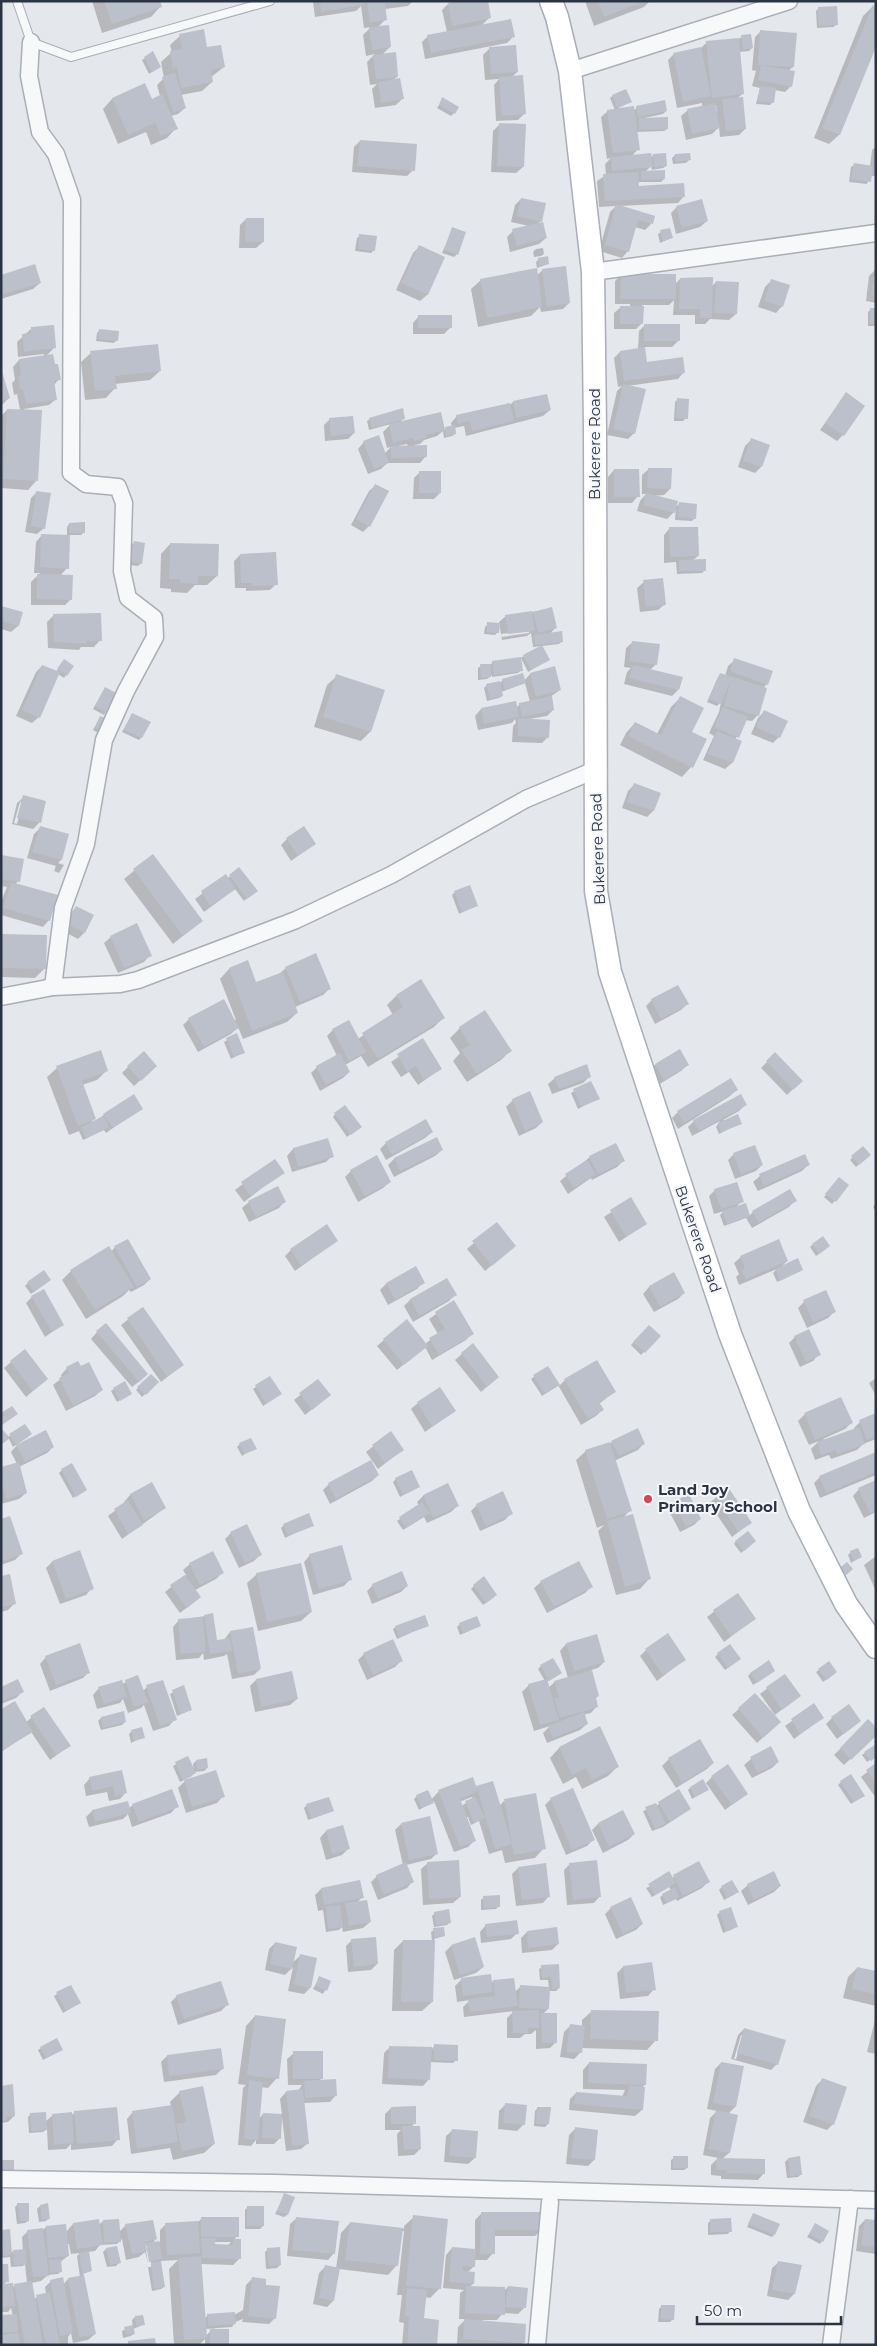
<svg xmlns="http://www.w3.org/2000/svg" width="877" height="2346" font-family="Montserrat,sans-serif">
	<style>
		.shadow { fill: #0003; fill-rule: evenodd }
		.building { fill: #bbc0ca }
		.lines { fill: none; stroke-linecap: round; stroke-linejoin: round }
		.lane-casing { stroke: #a9aeb7; stroke-width: 10 }
		.street-casing { stroke: #a9aeb7; stroke-width: 19 }
		.secondary-casing { stroke: #a9aeb7; stroke-width: 25 }
		.lane { stroke: #f7f8fa; stroke-width: 8 }
		.street { stroke: #f7f8fa; stroke-width: 16 }
		.secondary { stroke: #fff; stroke-width: 22 }
		.poi-dot { fill: #d1495b; stroke: #f4f6f9; stroke-width: 2 }
		.labels { text-anchor: middle; stroke-width: 4; stroke-linejoin: round; paint-order: stroke }
		.street-label { font-size: 15px; fill: #2b3445; stroke: #f4f6f9 }
		.poi-label { font-size: 15px; font-weight: bold; fill: #2b3445; stroke: #f4f6f9; text-anchor: start }
	</style>
	<rect width="100%" height="100%" fill="#e4e7ec"/>
	<g class="shadow">
		<polygon points="92,1 158,1 160,7 151,17 102,33"/>
		<polygon points="413,1 408,6 385,9 386,19 378,27 390,47 382,55 397,77 393,80 402,99 396,105 375,108 372,89 377,84 370,85 367,62 375,54 366,56 363,35 371,27 364,28 361,6 356,11 315,17 313,2"/>
		<polygon points="585,1 650,1 644,7 594,26"/>
		<polygon points="448,4 490,17 481,26 513,37 507,43 425,59 422,42 428,36 447,32 442,10"/>
		<polygon points="873,6 876,44 839,135 829,144 814,138 863,16"/>
		<polygon points="819,8 836,24 834,27 817,28 816,11"/>
		<polygon points="761,31 793,67 788,71 791,86 785,92 774,90 772,103 770,105 756,104 760,88 752,86 756,71 752,70 755,37"/>
		<polygon points="180,36 206,48 224,67 211,77 212,82 202,91 181,95 185,108 178,114 171,116 176,128 167,138 151,145 146,132 118,144 103,109 112,99 145,85 152,100 160,96 157,85 164,78 161,62 172,52 170,45"/>
		<path d="M741 37 752 48 749 51 739 52 742 94 738 98 745 129 739 135 720 137 719 127 712 134 686 140 681 116 688 110 702 107V103L677 108 668 60 674 54 701 48 707 42 739 39ZM714 105H716L717 114H716Z"/>
		<polygon points="491,47 517,72 511,78 524,114 518,120 496,121 494,85 499,79 485,80 483,55"/>
		<polygon points="153,53 160,67 149,74 142,60"/>
		<polygon points="613,96 630,102 618,108 633,111 637,108 666,111 663,114 644,118 667,129 664,131 636,132 638,149 632,156 650,158 653,155 666,166 663,168 652,170 651,166 645,172 664,179 661,182 638,182 638,187 684,196 678,203 619,206 654,216 651,224 645,230 635,227 628,251 622,258 599,251 610,212 616,206 599,207 597,181 606,175 605,164 611,158 607,159 601,117 608,111 615,110 610,98"/>
		<polygon points="443,99 454,113 451,116 437,108"/>
		<polygon points="500,124 523,167 516,173 491,172 493,131"/>
		<polygon points="360,141 413,170 407,176 352,172 354,147"/>
		<polygon points="876,146 876,176 870,176 867,184 849,182 851,167 854,165 870,167 872,150"/>
		<polygon points="675,155 689,160 686,163 673,164 672,158"/>
		<polygon points="521,199 541,221 537,224 546,238 539,244 510,252 507,237 513,231 529,226 511,222 515,205"/>
		<polygon points="677,207 707,221 700,227 676,234 671,213"/>
		<polygon points="246,219 263,242 256,248 239,248 240,225"/>
		<polygon points="453,228 457,254 454,257 442,253"/>
		<polygon points="661,232 671,238 660,243 658,234"/>
		<polygon points="360,236 374,250 371,253 355,251 357,238"/>
		<polygon points="419,247 444,258 427,295 420,301 396,290 413,253"/>
		<polygon points="543,248 544,254 541,256 534,257 533,252 536,249"/>
		<polygon points="539,259 548,264 537,268 536,262"/>
		<polygon points="543,270 569,303 563,309 541,312 540,307 531,316 478,327 471,289 481,280 537,275"/>
		<polygon points="875,270 876,303 866,301 869,276"/>
		<polygon points="621,275 675,284 680,279 711,287 716,282 736,314 729,320 710,319 705,324 695,324 695,315 673,315 674,300 669,305 642,305 642,323 636,329 614,329 614,313 621,307 630,307 630,304 615,304 615,281"/>
		<polygon points="1,276 40,283 33,289 1,299"/>
		<polygon points="772,280 782,306 776,313 758,307 765,287"/>
		<polygon points="871,309 876,309 876,326 868,326 868,312"/>
		<polygon points="419,316 450,328 444,334 413,334 413,323"/>
		<polygon points="645,325 678,341 672,347 644,347 646,363 684,372 678,379 627,386 634,433 628,439 607,435 617,391 622,386 618,387 614,358 620,352 638,349 639,331"/>
		<polygon points="31,329 55,347 46,356 54,366 59,379 54,385 56,399 49,405 24,409 37,480 28,490 1,488 1,416 7,410 20,410 17,394 14,395 12,383 15,380 13,367 19,360 44,356 44,354 18,357 17,342"/>
		<polygon points="100,330 117,340 114,343 96,341 97,333"/>
		<polygon points="91,353 160,371 150,380 115,384 115,388 106,398 85,400 81,362"/>
		<polygon points="1,370 9,398 1,406"/>
		<polygon points="846,394 843,435 837,441 820,430"/>
		<polygon points="678,399 686,418 683,421 674,421 675,402"/>
		<path d="M513 402 550 410 543 416 466 436 464 426 454 428 455 434 452 436 444 438 443 431 437 436 424 440 420 444 414 445 426 456 420 463H387L381 469 368 474 358 449 364 442 384 454 391 447 387 448 383 432 391 424 369 430 367 421 370 419 404 418 399 423 443 430 452 427 451 423 457 416 509 406ZM407 444 408 447 398 446Z"/>
		<polygon points="330,419 354,433 348,439 325,441 324,425"/>
		<polygon points="751,440 761,467 755,473 738,467 745,446"/>
		<polygon points="649,469 670,489 664,495 652,496 674,512 667,519 637,511 640,501 646,494 642,494 642,475"/>
		<polygon points="614,470 638,496 632,503 608,503 608,477"/>
		<polygon points="420,472 440,493 434,499 413,499 414,478"/>
		<polygon points="376,485 369,526 363,532 351,525 369,491"/>
		<polygon points="37,492 44,528 37,534 25,532 31,498"/>
		<polygon points="679,504 695,518 692,521 675,520 676,507"/>
		<polygon points="69,524 84,532 81,535 69,535 67,568 60,576 71,599 65,605 31,605 31,582 40,573 34,573 36,542 42,535 67,536 67,527"/>
		<polygon points="670,528 698,556 693,560 705,570 702,573 677,574 676,562 664,563 664,535"/>
		<polygon points="134,543 141,563 138,566 129,565 131,545"/>
		<polygon points="170,544 217,576 207,585 195,585 187,593 171,592 171,589 160,588 161,554"/>
		<polygon points="240,555 276,584 270,590 246,591 246,588 235,588 234,561"/>
		<polygon points="644,582 665,604 658,610 640,612 637,588"/>
		<polygon points="1,608 21,613 18,626 11,632 1,629"/>
		<path d="M551 609 556 627 550 634 562 641 559 644 533 647 531 633 527 636 502 640 499 622 506 616ZM529 630V633L502 637 501 634Z"/>
		<polygon points="53,616 100,640 94,647 81,647 79,650 48,648 47,622"/>
		<polygon points="488,624 498,632 495,635 484,634 485,627"/>
		<polygon points="633,642 656,664 650,670 678,690 672,696 624,684 627,672 631,668 624,667 626,648"/>
		<polygon points="524,656 548,660 528,672 521,658"/>
		<polygon points="735,660 767,684 763,688 758,715 752,721 745,720 735,740 740,742 732,763 725,769 703,760 714,736 709,733 719,712 721,702 717,706 707,702 718,677 721,674 725,676 728,666"/>
		<polygon points="493,662 521,670 518,673 492,677 492,675 487,679 478,680 478,668 481,666 490,665"/>
		<polygon points="61,664 66,675 64,678 58,674 39,717 32,723 16,716 36,672 42,666 56,672"/>
		<polygon points="530,674 560,690 550,697 553,710 547,716 529,719 548,737 542,743 512,742 513,726 516,723 515,719 512,723 478,730 475,716 481,709 516,708 520,704 530,702 525,683 501,692 502,696 499,698 487,701 484,688 487,685 499,684 503,680 524,681"/>
		<polygon points="337,676 370,732 361,741 314,727 327,685"/>
		<polygon points="105,688 106,712 104,715 93,709"/>
		<polygon points="680,698 691,732 691,767 682,777 620,745 626,733 635,723 657,734 671,707"/>
		<polygon points="764,712 779,737 773,743 751,734 758,718"/>
		<polygon points="132,714 141,738 139,740 122,732"/>
		<polygon points="100,717 100,734 93,730"/>
		<polygon points="635,784 659,794 653,811 647,817 622,808 628,791"/>
		<path d="M24 797 45 802 39 823 33 829 12 824 17 803ZM20 802H23L17 824 14 823Z"/>
		<polygon points="40,828 61,860 58,863 64,865 59,873 54,871 56,866 27,858 34,834"/>
		<polygon points="287,839 314,844 291,861 281,845"/>
		<polygon points="1,856 18,881 15,885 49,920 43,927 1,915 1,902 7,887 1,886"/>
		<polygon points="152,856 201,921 173,944 124,879"/>
		<polygon points="226,876 228,878 230,876 253,893 244,901 235,889 204,912 195,899"/>
		<polygon points="455,892 476,906 459,914 452,895"/>
		<polygon points="76,907 93,916 84,933 78,939 61,930 70,914"/>
		<polygon points="1,935 45,968 35,978 1,977"/>
		<polygon points="111,937 150,955 144,962 118,973 104,943"/>
		<polygon points="247,962 255,984 279,974 286,968 330,988 323,995 295,1007 297,1013 287,1022 243,1039 238,1027 231,1034 198,1052 183,1025 189,1019 236,1020 220,979 229,969"/>
		<polygon points="396,996 443,1018 434,1027 368,1067 361,1056 345,1065 349,1072 343,1078 320,1091 311,1073 317,1067 337,1056 327,1036 333,1030 358,1039 393,1015 387,1005"/>
		<polygon points="652,1000 687,1004 681,1010 655,1024 646,1006"/>
		<polygon points="485,1012 510,1051 501,1060 467,1082 453,1061 460,1053 450,1038 460,1028"/>
		<polygon points="236,1035 244,1052 231,1059 224,1042"/>
		<polygon points="423,1040 440,1069 418,1085 409,1072 401,1077 391,1062"/>
		<polygon points="679,1051 687,1065 681,1071 658,1085 649,1071 655,1065"/>
		<polygon points="775,1054 801,1081 787,1095 761,1068"/>
		<polygon points="128,1067 149,1072 134,1086 122,1073"/>
		<polygon points="57,1068 107,1070 97,1080 82,1085 94,1119 90,1124 104,1115 141,1108 106,1133 104,1130 83,1140 79,1131 69,1135 47,1077"/>
		<polygon points="590,1076 583,1083 552,1094 548,1084 555,1078"/>
		<polygon points="591,1082 598,1098 578,1109 571,1093"/>
		<polygon points="736,1090 730,1096 678,1129 672,1118 678,1112"/>
		<polygon points="530,1093 542,1122 536,1128 519,1136 506,1107 513,1100"/>
		<polygon points="745,1105 739,1111 723,1120 741,1123 719,1134 716,1127 720,1121 692,1136 688,1127 695,1120"/>
		<polygon points="335,1114 357,1129 347,1137 333,1117"/>
		<polygon points="432,1132 425,1138 386,1160 380,1149 386,1143"/>
		<polygon points="863,1148 869,1155 856,1167 850,1160"/>
		<polygon points="293,1149 332,1156 326,1162 292,1172 287,1156"/>
		<polygon points="442,1150 435,1156 394,1177 388,1165 394,1159"/>
		<polygon points="734,1154 762,1165 756,1171 735,1179 728,1160"/>
		<polygon points="590,1157 623,1161 617,1167 592,1180 591,1178 568,1194 560,1181"/>
		<polygon points="275,1160 283,1172 244,1202 235,1190"/>
		<polygon points="808,1165 802,1171 758,1191 753,1182 760,1176"/>
		<polygon points="351,1171 390,1182 383,1188 358,1202 345,1177"/>
		<polygon points="837,1181 848,1185 832,1204 824,1197"/>
		<polygon points="715,1190 742,1201 735,1208 749,1216 753,1212 795,1200 789,1207 752,1228 746,1218 724,1226 720,1215 724,1211 714,1214 709,1196"/>
		<polygon points="631,1199 645,1224 619,1242 604,1217"/>
		<polygon points="285,1201 279,1208 249,1222 242,1208 249,1202"/>
		<polygon points="875,1204 876,1204 876,1212 873,1207"/>
		<polygon points="496,1224 514,1246 485,1271 467,1249"/>
		<polygon points="336,1241 295,1271 285,1256 291,1250"/>
		<polygon points="812,1245 826,1249 816,1256 810,1247"/>
		<polygon points="115,1247 150,1279 144,1285 131,1292 129,1290 123,1296 86,1319 62,1280 71,1271 111,1252"/>
		<polygon points="741,1257 787,1261 780,1268 802,1270 777,1282 773,1273 777,1269 739,1285 736,1277 739,1274 734,1263"/>
		<polygon points="415,1268 423,1282 417,1289 388,1305 380,1290 386,1284"/>
		<polygon points="673,1274 684,1293 678,1299 654,1312 643,1294 649,1287"/>
		<polygon points="446,1280 455,1295 449,1301 413,1322 404,1306 410,1300"/>
		<polygon points="28,1283 46,1283 31,1294 25,1286"/>
		<polygon points="32,1297 63,1324 45,1337 26,1303"/>
		<polygon points="453,1302 472,1333 466,1340 432,1360 425,1347 397,1370 377,1346 384,1340 425,1344 438,1334 429,1319"/>
		<polygon points="804,1302 835,1311 828,1318 807,1328 798,1308"/>
		<polygon points="143,1308 182,1365 161,1382 121,1325"/>
		<polygon points="649,1326 659,1336 641,1355 631,1345"/>
		<polygon points="97,1332 141,1380 132,1387 91,1339"/>
		<polygon points="795,1337 819,1354 813,1361 800,1367 789,1343"/>
		<polygon points="472,1345 498,1377 481,1392 455,1360"/>
		<polygon points="25,1350 47,1379 26,1397 4,1368"/>
		<polygon points="67,1368 102,1390 95,1396 66,1411 53,1385 62,1378 61,1375"/>
		<polygon points="547,1368 559,1386 565,1380 614,1392 599,1404 602,1410 596,1416 581,1425 558,1385 542,1396 531,1379"/>
		<polygon points="151,1375 157,1382 142,1397 136,1390"/>
		<polygon points="270,1377 280,1394 263,1406 253,1389"/>
		<polygon points="876,1378 876,1396 869,1383"/>
		<polygon points="318,1381 329,1395 305,1415 294,1400"/>
		<polygon points="114,1389 130,1394 117,1402 111,1391"/>
		<polygon points="840,1398 851,1423 845,1429 823,1439 824,1440 855,1430 854,1428 860,1422 876,1415 876,1439 863,1444 857,1450 831,1459 829,1455 815,1460 811,1449 819,1441 809,1445 798,1421 804,1415"/>
		<polygon points="418,1403 454,1411 425,1432 411,1409"/>
		<polygon points="25,1426 28,1437 13,1447 8,1437"/>
		<polygon points="390,1433 402,1450 378,1469 366,1452"/>
		<polygon points="612,1442 644,1443 638,1450 614,1461 630,1510 623,1518 649,1579 640,1589 616,1595 598,1531 604,1525 597,1528 576,1460 586,1451 609,1445"/>
		<polygon points="18,1444 53,1447 47,1453 19,1467 26,1493 19,1499 1,1504 1,1468 17,1464 11,1452"/>
		<polygon points="240,1444 255,1448 242,1456 237,1447"/>
		<polygon points="876,1454 876,1475 820,1498 814,1483 820,1477"/>
		<polygon points="62,1470 86,1490 73,1498 59,1473"/>
		<polygon points="378,1475 372,1481 330,1504 323,1490 329,1484"/>
		<polygon points="396,1479 419,1487 400,1497 393,1482"/>
		<polygon points="876,1481 876,1512 864,1518 853,1496 859,1489"/>
		<polygon points="152,1484 165,1508 122,1539 108,1516 125,1503 124,1502 130,1495"/>
		<polygon points="448,1484 458,1505 451,1512 427,1523 424,1517 403,1530 397,1521 419,1506 417,1502 423,1496"/>
		<polygon points="728,1489 750,1523 732,1537 709,1503"/>
		<polygon points="674,1503 700,1519 694,1525 680,1532 668,1509"/>
		<polygon points="477,1505 511,1513 505,1520 480,1531 471,1511"/>
		<polygon points="1,1521 21,1554 15,1560 1,1565"/>
		<polygon points="284,1525 312,1525 285,1538 281,1528"/>
		<polygon points="231,1533 260,1555 254,1561 239,1568 225,1539"/>
		<polygon points="736,1541 752,1544 741,1553 734,1544"/>
		<polygon points="79,1552 92,1588 86,1595 60,1604 46,1568 52,1562"/>
		<polygon points="851,1552 860,1557 851,1563 848,1555"/>
		<polygon points="310,1555 350,1579 344,1586 313,1595 304,1562"/>
		<polygon points="876,1556 876,1591 864,1565"/>
		<polygon points="190,1564 222,1573 216,1579 195,1590 200,1597 180,1613 165,1592 186,1575 183,1570"/>
		<polygon points="257,1574 311,1612 301,1621 258,1631 247,1583"/>
		<polygon points="1,1577 14,1604 8,1610 1,1612"/>
		<polygon points="541,1582 591,1587 585,1593 547,1613 534,1588"/>
		<polygon points="373,1585 407,1586 401,1592 372,1604 367,1591"/>
		<polygon points="474,1586 493,1598 483,1605 471,1589"/>
		<polygon points="737,1594 754,1619 724,1642 707,1617"/>
		<polygon points="205,1616 216,1641 224,1640 230,1632 252,1628 260,1669 254,1675 232,1679 227,1654 224,1656 204,1660 203,1653 199,1658 176,1660 173,1627 179,1620"/>
		<polygon points="460,1624 480,1626 460,1635 457,1627"/>
		<polygon points="428,1625 397,1639 393,1629 396,1627"/>
		<polygon points="566,1644 604,1662 598,1668 591,1670 598,1696 595,1699 597,1706 591,1713 583,1715 587,1724 580,1730 547,1743 543,1733 550,1726 534,1731 522,1692 529,1685 545,1681 538,1669 541,1666 557,1676 546,1682 548,1688 555,1682 568,1678 560,1651"/>
		<polygon points="646,1650 685,1659 657,1681 640,1656"/>
		<polygon points="364,1654 402,1660 395,1667 367,1680 358,1660"/>
		<polygon points="718,1654 737,1661 725,1670 715,1657"/>
		<polygon points="46,1657 89,1672 83,1678 50,1691 40,1664"/>
		<polygon points="819,1670 832,1675 823,1682 816,1672"/>
		<polygon points="774,1671 753,1685 748,1676 751,1673"/>
		<polygon points="784,1675 799,1696 775,1715 760,1694"/>
		<polygon points="138,1677 143,1691 147,1687 175,1719 169,1726 153,1731 144,1705 141,1708 128,1713 123,1699 120,1703 97,1709 93,1695 99,1688 122,1684"/>
		<polygon points="256,1680 297,1699 290,1705 255,1712 250,1686"/>
		<polygon points="183,1687 191,1710 177,1716 170,1694"/>
		<polygon points="1,1688 23,1691 16,1698 1,1704"/>
		<polygon points="755,1695 773,1728 757,1743 732,1715"/>
		<polygon points="814,1705 822,1718 794,1739 785,1726"/>
		<polygon points="44,1708 69,1746 50,1760 31,1732 1,1752 1,1710 26,1722"/>
		<polygon points="123,1713 125,1722 122,1725 101,1730 98,1721 101,1718"/>
		<polygon points="832,1718 860,1721 837,1739 826,1724"/>
		<polygon points="868,1721 876,1734 844,1765 834,1755"/>
		<polygon points="599,1728 618,1766 608,1776 582,1789 576,1777 563,1784 550,1758 559,1748"/>
		<polygon points="132,1731 143,1737 131,1743 129,1734"/>
		<polygon points="700,1741 713,1763 707,1769 676,1788 662,1766 669,1759"/>
		<polygon points="770,1748 778,1762 772,1768 752,1778 744,1765 751,1759"/>
		<polygon points="865,1753 876,1756 867,1762 862,1755"/>
		<polygon points="188,1758 194,1770 193,1764 196,1761 207,1768 204,1771 194,1772 192,1776 180,1782 173,1766"/>
		<polygon points="876,1765 876,1798 861,1777"/>
		<polygon points="121,1771 126,1792 120,1799 109,1801 107,1792 86,1796 84,1785 90,1778"/>
		<polygon points="712,1777 746,1794 725,1810 706,1783"/>
		<polygon points="185,1781 223,1796 217,1803 186,1813 178,1788"/>
		<polygon points="841,1782 860,1798 851,1804 838,1785"/>
		<path d="M476 1787 499 1806 504 1801 544 1848 535 1858 505 1863 502 1850 489 1854 479 1821 471 1825 468 1817H466L475 1840 468 1847 454 1852 434 1801 419 1810 414 1799 417 1796 431 1800 439 1791ZM472 1797 473 1799 461 1806 459 1802Z"/>
		<polygon points="690,1788 704,1792 692,1799 688,1790"/>
		<polygon points="679,1791 690,1809 663,1827 652,1831 643,1811 656,1806"/>
		<polygon points="551,1799 593,1840 587,1846 566,1855 545,1805"/>
		<polygon points="133,1805 177,1806 171,1813 132,1827 128,1814 123,1819 89,1827 86,1817 92,1811 128,1809"/>
		<polygon points="307,1805 333,1811 308,1820 304,1808"/>
		<polygon points="623,1812 634,1834 628,1840 603,1853 592,1830 598,1824"/>
		<polygon points="401,1824 437,1853 431,1859 406,1865 413,1881 407,1888 378,1900 371,1882 377,1876 403,1865 395,1830"/>
		<polygon points="326,1831 348,1849 342,1855 326,1860 320,1838"/>
		<polygon points="428,1863 460,1897 453,1903 423,1905 421,1869"/>
		<polygon points="699,1863 708,1882 702,1888 677,1901 676,1899 663,1905 660,1897 671,1890 669,1887 652,1897 646,1888 672,1878"/>
		<polygon points="570,1864 600,1896 594,1903 567,1905 564,1870"/>
		<polygon points="518,1868 549,1896 543,1903 516,1906 512,1874"/>
		<polygon points="748,1885 780,1886 774,1892 748,1905 741,1891"/>
		<polygon points="722,1887 735,1894 724,1900 719,1890"/>
		<polygon points="321,1889 362,1897 357,1903 370,1922 363,1928 343,1932 342,1927 339,1930 326,1932 323,1910 318,1911 315,1895"/>
		<polygon points="484,1897 499,1906 496,1909 481,1910 481,1900"/>
		<polygon points="611,1908 642,1924 636,1930 616,1939 605,1914"/>
		<polygon points="720,1912 736,1926 733,1929 723,1933 717,1915"/>
		<polygon points="435,1913 450,1922 447,1925 434,1927 432,1916"/>
		<polygon points="486,1925 517,1933 511,1939 481,1943 480,1932"/>
		<polygon points="434,1930 444,1936 434,1939 432,2002 422,2011 392,2011 394,1950 403,1941 432,1941 431,1932"/>
		<polygon points="527,1932 558,1944 552,1950 522,1953 521,1938"/>
		<polygon points="474,1939 483,1967 476,1973 454,1980 445,1952 451,1946"/>
		<polygon points="352,1940 377,1964 371,1970 348,1972 346,1946"/>
		<polygon points="275,1943 292,1963 300,1956 310,1988 304,1994 288,1991 293,1967 285,1975 265,1970 269,1949"/>
		<polygon points="557,1965 559,1988 556,1991 549,1991 548,2009 543,2014 556,2042 550,2048 536,2049 536,2030 531,2034 525,2034 520,2038 507,2038 507,2018 514,2011 464,2017 463,2007 470,2000 457,2002 455,1986 463,1978 491,1982 513,1979 515,1992 521,1986 549,1988 548,1980 540,1980 539,1969 542,1967"/>
		<polygon points="623,1967 654,1989 648,1996 620,1999 617,1973"/>
		<polygon points="857,1968 876,1972 876,2006 843,1998 848,1977"/>
		<polygon points="320,1977 330,1981 323,1994 313,1989"/>
		<polygon points="70,1986 79,2003 63,2013 54,1996"/>
		<polygon points="177,1996 227,2005 221,2011 178,2025 171,2002"/>
		<polygon points="592,2011 656,2040 647,2050 581,2048 580,2053 574,2059 560,2057 564,2032 570,2026 582,2027 582,2020"/>
		<polygon points="255,2016 277,2078 268,2088 261,2087 259,2119 263,2114 282,2115 280,2099 286,2092 298,2091 302,2085 288,2085 287,2059 294,2053 322,2078 319,2081 336,2095 330,2102 303,2103 308,2143 301,2149 286,2151 282,2117 280,2138 274,2144 256,2144 256,2140 251,2146 238,2145 243,2088 246,2085 238,2084 246,2026"/>
		<polygon points="876,2016 876,2054 867,2052"/>
		<path d="M744 2029 777 2064 771 2070 731 2059 738 2035ZM741 2035H743L736 2059H734Z"/>
		<polygon points="435,2045 456,2060 453,2063 430,2062 429,2079 423,2086 382,2084 384,2053 390,2047 432,2049"/>
		<polygon points="41,2048 62,2050 43,2060 38,2050"/>
		<polygon points="167,2056 222,2069 216,2075 164,2082 161,2062"/>
		<polygon points="589,2063 645,2084 642,2088 642,2110 635,2116 569,2110 570,2099 576,2093 622,2097 625,2090 583,2089 583,2070"/>
		<polygon points="721,2063 735,2107 728,2114 729,2153 722,2159 764,2173 758,2180 721,2179 721,2176 711,2175 711,2165 718,2158 703,2155 710,2118 717,2111 707,2109 715,2069"/>
		<polygon points="822,2080 833,2124 827,2130 803,2122 816,2086"/>
		<polygon points="1,2087 14,2116 8,2122 1,2123"/>
		<polygon points="180,2092 214,2144 204,2153 173,2160 170,2148 131,2154 127,2119 133,2112 171,2107 170,2102"/>
		<polygon points="505,2105 524,2124 517,2131 498,2129 499,2111"/>
		<polygon points="391,2108 415,2123 411,2127 420,2149 414,2155 398,2156 397,2134 401,2130 385,2130 385,2114"/>
		<polygon points="538,2108 548,2124 545,2127 534,2126 535,2111"/>
		<polygon points="75,2112 118,2139 112,2146 71,2150 71,2144 66,2149 48,2150 47,2129 43,2132 29,2133 28,2117 31,2114 45,2122 53,2115 71,2116"/>
		<polygon points="575,2129 594,2160 588,2166 566,2164 569,2135"/>
		<polygon points="453,2130 475,2158 468,2164 444,2162 446,2136"/>
		<polygon points="674,2158 687,2168 684,2170 671,2170 671,2160"/>
		<polygon points="788,2159 801,2174 798,2177 787,2178 785,2162"/>
		<polygon points="285,2194 287,2215 284,2217 275,2214"/>
		<polygon points="18,2204 28,2221 25,2223 17,2224 15,2207"/>
		<polygon points="40,2206 49,2218 46,2221 39,2222 37,2209"/>
		<polygon points="248,2207 263,2226 260,2229 245,2229 245,2210"/>
		<polygon points="481,2214 542,2230 535,2236 494,2236 493,2253 487,2260 474,2260 473,2267 467,2273 473,2284 469,2287 504,2291 508,2287 524,2308 518,2314 503,2313 497,2320 482,2320 482,2322 524,2342 521,2345 457,2344 458,2327 466,2319 459,2319 460,2293 464,2290 443,2288 446,2255 452,2248 475,2250 475,2220"/>
		<polygon points="754,2214 774,2235 772,2237 747,2227"/>
		<polygon points="414,2217 440,2288 430,2298 425,2297 422,2320 436,2345 402,2345 404,2323 399,2322 402,2295 397,2295 404,2231 401,2231 397,2265 388,2275 339,2269 333,2301 327,2307 313,2304 319,2273 325,2267 336,2269 341,2233 350,2223 404,2229 404,2226"/>
		<path d="M202 2218 237 2236 234 2240 240 2258 233 2265 200 2264 204 2319 208 2315H234L243 2310 246 2285 252 2279 264 2286 275 2318 269 2324 242 2322 243 2319 235 2322 232 2327 205 2329 206 2336 213 2328 227 2345H205V2339L199 2345H174L169 2269 178 2260 160 2261 164 2287 161 2289 152 2291 148 2267H151L152 2263H151L148 2245H145L148 2263 145 2252 139 2257 126 2260 122 2239 117 2244 100 2245 95 2251 88 2252 91 2271 83 2274 95 2334 88 2340 73 2343 71 2333 68 2337V2345H1V2316H13L11 2308 8 2312H1V2265L7 2281 3 2285 12 2288 15 2285 27 2283 25 2264 23 2266 11 2267 10 2257 1 2258V2232L10 2252 23 2251 22 2237 28 2231H42L46 2227 65 2225 66 2232 73 2224 98 2226 103 2221 119 2232 126 2225 156 2239 151 2244 160 2242V2230L166 2224 198 2222ZM214 2242H231L227 2246H214ZM67 2244H69L71 2254 80 2253 77 2256 80 2277 68 2279 63 2285 51 2281 45 2287 46 2294 34 2299 31 2283 41 2281 48 2275 58 2274 61 2271 60 2262 68 2256Z"/>
		<polygon points="297,2218 334,2253 328,2260 287,2256 290,2224"/>
		<polygon points="711,2220 730,2231 728,2234 708,2235 708,2223"/>
		<polygon points="865,2220 876,2221 876,2254 856,2251 859,2226"/>
		<polygon points="813,2228 822,2241 820,2244 807,2237"/>
		<polygon points="106,2249 119,2263 116,2266 107,2267 103,2252"/>
		<polygon points="268,2249 280,2265 277,2268 266,2269 265,2252"/>
		<polygon points="779,2262 794,2294 788,2300 767,2296 772,2268"/>
		<polygon points="662,2306 673,2319 670,2322 658,2322 659,2309"/>
		<polygon points="142,2316 143,2325 133,2329 134,2334 131,2336 123,2338 122,2331 133,2327 132,2320 135,2317"/>
	</g>
	<g class="building">
		<polygon points="104,1 160,1 162,7 112,24"/>
		<polygon points="320,1 363,1 364,5 321,12"/>
		<polygon points="367,1 400,1 400,2 385,4 387,20 370,23"/>
		<polygon points="455,1 488,1 491,18 452,26 448,3"/>
		<polygon points="598,1 645,1 604,17"/>
		<polygon points="873,5 876,6 876,47 840,135 822,128"/>
		<polygon points="837,6 838,25 819,26 818,7"/>
		<polygon points="511,19 515,37 431,53 427,35"/>
		<polygon points="389,25 391,47 372,50 369,27"/>
		<polygon points="204,29 207,47 221,45 225,67 211,70 213,82 181,88 177,67 173,68 170,51 182,49 179,34"/>
		<polygon points="760,30 797,33 794,67 758,65"/>
		<polygon points="751,34 753,48 743,50 741,35"/>
		<polygon points="739,38 744,94 712,98 706,41"/>
		<polygon points="516,45 518,72 491,74 489,47"/>
		<polygon points="701,47 711,96 683,102 673,53"/>
		<polygon points="153,51 161,67 152,72 144,57"/>
		<polygon points="396,52 398,77 376,79 373,55"/>
		<polygon points="761,65 795,71 792,87 758,80"/>
		<polygon points="175,73 186,108 173,112 162,77"/>
		<polygon points="523,75 526,114 502,116 499,77"/>
		<polygon points="400,78 404,99 381,103 378,82"/>
		<polygon points="145,83 152,99 162,94 178,129 161,136 155,123 128,135 112,98"/>
		<polygon points="760,86 776,88 774,103 758,101"/>
		<polygon points="626,89 632,102 617,108 612,95"/>
		<polygon points="442,97 459,107 455,114 439,105"/>
		<polygon points="743,97 746,129 726,131 722,99"/>
		<polygon points="665,100 667,111 638,117 636,106"/>
		<polygon points="715,103 720,128 692,134 687,109"/>
		<polygon points="634,106 640,150 613,153 607,110"/>
		<polygon points="668,117 668,129 639,130 639,118"/>
		<polygon points="499,123 526,124 524,167 497,166"/>
		<polygon points="360,140 417,144 415,171 357,166"/>
		<polygon points="651,153 653,167 612,171 611,157"/>
		<polygon points="666,153 667,166 654,167 653,154"/>
		<polygon points="690,153 691,160 675,162 675,154"/>
		<polygon points="854,163 873,166 871,182 851,179"/>
		<polygon points="665,170 665,179 641,180 641,171"/>
		<polygon points="638,172 639,186 684,183 685,197 605,201 603,174"/>
		<polygon points="521,198 546,203 542,222 517,216"/>
		<polygon points="702,199 708,221 682,228 676,206"/>
		<polygon points="616,204 655,216 653,224 638,220 629,252 605,245"/>
		<polygon points="246,218 264,218 264,242 245,242"/>
		<polygon points="543,222 547,238 517,246 512,229"/>
		<polygon points="452,227 466,232 458,255 444,250"/>
		<polygon points="670,228 673,238 663,241 660,230"/>
		<polygon points="359,234 377,236 375,251 358,249"/>
		<polygon points="419,245 445,257 428,295 401,283"/>
		<polygon points="548,256 549,264 539,266 538,258"/>
		<polygon points="35,264 41,283 1,295 1,275"/>
		<polygon points="566,266 570,303 547,307 542,269"/>
		<polygon points="537,268 542,307 487,318 480,279"/>
		<polygon points="875,269 876,269 876,296 871,295"/>
		<polygon points="621,274 676,274 676,299 620,299"/>
		<polygon points="713,277 712,318 700,318 700,309 679,309 680,278"/>
		<polygon points="771,279 790,285 783,307 764,301"/>
		<polygon points="716,281 739,282 737,314 714,313"/>
		<polygon points="620,306 644,306 643,324 620,324"/>
		<rect x="870" y="308" width="6" height="15"/>
		<rect x="418" y="315" width="34" height="13"/>
		<rect x="644" y="324" width="36" height="17"/>
		<polygon points="54,325 56,348 24,352 22,334 31,333 31,327"/>
		<polygon points="99,329 119,331 118,341 98,339"/>
		<polygon points="158,344 161,371 115,376 117,389 95,391 90,351"/>
		<polygon points="645,347 647,362 683,357 685,373 624,381 620,351"/>
		<polygon points="53,354 55,364 58,364 61,380 54,381 57,400 26,404 23,389 20,389 18,376 21,375 19,359"/>
		<polygon points="1,368 10,398 1,401"/>
		<polygon points="623,384 646,389 635,434 613,429"/>
		<polygon points="846,392 865,406 844,436 825,423"/>
		<polygon points="547,394 551,410 516,418 513,401"/>
		<polygon points="677,398 689,399 688,419 676,418"/>
		<polygon points="510,403 514,421 472,431 470,421 458,424 456,415"/>
		<polygon points="403,408 405,419 372,428 369,418"/>
		<polygon points="7,409 42,410 38,481 3,479"/>
		<polygon points="441,412 445,430 426,435 427,438 414,441 413,438 393,443 389,424"/>
		<polygon points="353,416 355,433 331,436 329,418"/>
		<polygon points="455,425 456,434 446,436 445,427"/>
		<polygon points="379,435 389,463 374,469 363,441"/>
		<polygon points="751,438 770,445 762,467 743,461"/>
		<polygon points="427,445 427,457 391,458 391,446"/>
		<polygon points="648,468 672,468 671,489 647,488"/>
		<polygon points="614,469 639,469 640,497 614,497"/>
		<rect x="419" y="471" width="22" height="22"/>
		<polygon points="375,484 389,491 370,527 356,519"/>
		<polygon points="36,491 51,493 45,529 31,526"/>
		<polygon points="646,493 678,501 675,513 643,505"/>
		<polygon points="679,502 697,504 696,519 678,517"/>
		<polygon points="85,522 85,533 69,533 69,523"/>
		<polygon points="669,527 698,527 699,556 670,557"/>
		<polygon points="41,534 70,535 69,569 40,567"/>
		<polygon points="134,541 145,543 142,564 131,562"/>
		<polygon points="170,543 219,544 218,576 198,576 198,584 180,583 180,579 169,579"/>
		<polygon points="276,552 278,585 252,586 252,583 241,583 240,554"/>
		<polygon points="706,559 706,571 679,571 679,560"/>
		<polygon points="37,574 73,575 72,600 37,599"/>
		<polygon points="663,578 666,605 646,607 643,580"/>
		<polygon points="1,606 23,612 19,626 1,621"/>
		<polygon points="552,607 557,628 538,633 533,612"/>
		<polygon points="532,611 535,631 508,634 505,615"/>
		<polygon points="101,613 102,641 86,641 86,644 54,642 53,614"/>
		<polygon points="487,622 500,623 499,633 487,632"/>
		<polygon points="562,631 563,642 535,645 534,635"/>
		<polygon points="632,641 660,644 657,665 629,661"/>
		<polygon points="542,645 550,660 531,670 523,655"/>
		<polygon points="521,657 523,671 494,675 492,661"/>
		<polygon points="734,658 773,671 768,685 730,671"/>
		<polygon points="64,659 74,666 67,676 57,669"/>
		<polygon points="480,664 491,664 491,677 481,678"/>
		<polygon points="42,665 60,672 40,718 22,710"/>
		<polygon points="633,665 683,677 679,690 629,678"/>
		<polygon points="555,666 561,690 536,697 530,673"/>
		<polygon points="523,673 526,683 505,690 502,679"/>
		<polygon points="720,673 767,688 759,716 724,706 731,680 721,704 709,699"/>
		<polygon points="336,674 385,690 371,732 323,717"/>
		<polygon points="500,681 503,696 490,699 486,684"/>
		<polygon points="105,687 118,694 107,713 95,706"/>
		<polygon points="552,696 554,710 522,717 519,703"/>
		<polygon points="680,696 704,708 692,732 707,739 693,768 628,736 635,722 661,735"/>
		<polygon points="516,701 519,717 484,724 481,708"/>
		<polygon points="723,707 748,717 739,738 714,727"/>
		<polygon points="764,710 788,721 780,738 756,727"/>
		<polygon points="132,713 151,722 142,738 124,730"/>
		<polygon points="100,716 110,720 104,732 95,728"/>
		<polygon points="518,718 550,720 549,738 518,736"/>
		<polygon points="717,731 742,741 733,763 708,754"/>
		<polygon points="634,783 661,793 654,811 627,802"/>
		<polygon points="23,795 46,801 41,823 17,818"/>
		<polygon points="40,826 69,834 62,860 32,852"/>
		<polygon points="304,826 316,844 298,856 286,838"/>
		<polygon points="153,854 203,921 183,936 133,869"/>
		<polygon points="1,855 24,859 20,882 1,879"/>
		<polygon points="239,867 258,891 247,899 229,875"/>
		<polygon points="226,874 236,889 210,906 201,891"/>
		<polygon points="11,882 58,895 50,921 3,908"/>
		<polygon points="470,885 478,906 462,912 454,891"/>
		<polygon points="76,906 94,915 85,933 67,924"/>
		<polygon points="137,923 152,956 124,968 110,936"/>
		<polygon points="1,934 47,935 46,969 1,968"/>
		<polygon points="316,953 331,989 300,1002 285,967"/>
		<polygon points="248,960 256,982 283,972 298,1013 252,1031 229,968"/>
		<polygon points="421,979 445,1018 378,1059 362,1033 403,1007 396,995"/>
		<polygon points="678,985 689,1004 661,1019 651,999"/>
		<polygon points="224,999 239,1028 204,1047 188,1018"/>
		<polygon points="485,1010 512,1051 477,1074 461,1050 470,1045 459,1027"/>
		<polygon points="349,1020 366,1052 349,1061 332,1029"/>
		<polygon points="237,1033 245,1053 234,1057 226,1038"/>
		<polygon points="423,1038 442,1069 424,1080 416,1066 407,1072 397,1054"/>
		<polygon points="680,1049 689,1065 664,1080 655,1064"/>
		<polygon points="101,1050 108,1071 82,1081 96,1119 78,1126 56,1066"/>
		<polygon points="144,1051 157,1066 141,1081 127,1066"/>
		<polygon points="775,1052 803,1081 793,1090 766,1061"/>
		<polygon points="340,1053 350,1072 326,1085 316,1066"/>
		<polygon points="587,1064 591,1077 559,1089 554,1077"/>
		<polygon points="731,1078 738,1090 684,1123 677,1111"/>
		<polygon points="591,1081 600,1099 581,1107 573,1089"/>
		<polygon points="530,1091 543,1122 525,1131 512,1099"/>
		<polygon points="134,1094 143,1109 113,1128 103,1114"/>
		<polygon points="741,1094 747,1105 699,1131 693,1120"/>
		<polygon points="345,1105 362,1127 351,1135 334,1113"/>
		<polygon points="738,1114 742,1124 721,1132 718,1123"/>
		<polygon points="104,1116 109,1127 86,1138 81,1127"/>
		<polygon points="426,1119 433,1132 392,1155 385,1142"/>
		<polygon points="437,1137 443,1150 400,1171 394,1158"/>
		<polygon points="328,1138 334,1157 298,1167 293,1148"/>
		<polygon points="616,1143 625,1161 598,1174 589,1156"/>
		<polygon points="755,1145 763,1165 741,1174 733,1153"/>
		<polygon points="863,1146 871,1155 859,1165 851,1156"/>
		<polygon points="805,1154 810,1165 764,1186 759,1174"/>
		<polygon points="377,1155 391,1182 365,1196 350,1170"/>
		<polygon points="275,1159 285,1173 250,1196 241,1182"/>
		<polygon points="587,1160 596,1174 574,1188 565,1174"/>
		<polygon points="839,1177 849,1185 836,1202 825,1194"/>
		<polygon points="737,1182 744,1202 721,1209 714,1189"/>
		<polygon points="278,1186 286,1202 256,1217 248,1201"/>
		<polygon points="790,1189 797,1201 759,1222 752,1211"/>
		<polygon points="631,1197 647,1224 626,1237 610,1210"/>
		<polygon points="746,1203 750,1216 727,1224 722,1211"/>
		<polygon points="497,1222 516,1246 492,1266 472,1241"/>
		<polygon points="327,1224 338,1241 301,1266 290,1249"/>
		<polygon points="823,1236 830,1246 819,1254 812,1244"/>
		<polygon points="128,1239 151,1279 137,1287 114,1246"/>
		<polygon points="779,1239 788,1261 746,1279 741,1270 745,1268 740,1256"/>
		<polygon points="109,1246 134,1287 95,1310 70,1270"/>
		<polygon points="798,1258 803,1270 780,1281 775,1269"/>
		<polygon points="416,1266 425,1283 395,1300 386,1283"/>
		<polygon points="44,1270 51,1280 34,1292 27,1282"/>
		<polygon points="674,1272 685,1293 660,1307 649,1286"/>
		<polygon points="447,1278 457,1295 419,1316 410,1299"/>
		<polygon points="44,1289 64,1325 52,1332 31,1296"/>
		<polygon points="826,1290 836,1312 813,1322 803,1300"/>
		<polygon points="454,1300 474,1334 439,1355 429,1338 445,1329 435,1312"/>
		<polygon points="143,1307 184,1365 167,1377 127,1318"/>
		<polygon points="407,1319 428,1346 404,1365 383,1339"/>
		<polygon points="106,1323 148,1374 139,1382 96,1331"/>
		<polygon points="649,1325 661,1336 645,1353 633,1342"/>
		<polygon points="809,1329 821,1355 806,1362 794,1336"/>
		<polygon points="473,1343 499,1377 487,1387 461,1353"/>
		<polygon points="25,1349 48,1379 33,1391 10,1361"/>
		<polygon points="597,1360 616,1392 599,1402 604,1410 588,1419 564,1379"/>
		<polygon points="78,1361 81,1366 89,1362 103,1390 73,1406 59,1378 69,1373 66,1367"/>
		<polygon points="548,1366 560,1385 545,1394 533,1375"/>
		<polygon points="151,1374 159,1382 146,1395 137,1387"/>
		<polygon points="270,1376 282,1394 266,1404 255,1385"/>
		<polygon points="318,1379 331,1395 312,1410 299,1393"/>
		<polygon points="125,1381 132,1394 120,1401 113,1388"/>
		<polygon points="440,1387 456,1411 432,1427 417,1402"/>
		<polygon points="841,1397 853,1423 815,1440 804,1413"/>
		<polygon points="12,1406 18,1414 2,1425 1,1413"/>
		<polygon points="876,1413 876,1436 867,1440 859,1420"/>
		<polygon points="25,1424 32,1434 16,1445 9,1434"/>
		<polygon points="859,1427 865,1444 837,1454 836,1450 821,1455 817,1442"/>
		<polygon points="1,1428 10,1438 1,1445"/>
		<polygon points="638,1428 645,1444 619,1456 611,1441"/>
		<polygon points="46,1430 54,1447 25,1462 16,1445"/>
		<polygon points="391,1431 404,1450 385,1463 372,1445"/>
		<polygon points="251,1438 257,1449 244,1454 239,1443"/>
		<polygon points="610,1442 632,1511 607,1519 585,1450"/>
		<polygon points="876,1452 876,1472 826,1493 819,1476"/>
		<polygon points="371,1460 379,1475 336,1499 328,1483"/>
		<polygon points="19,1462 27,1493 6,1499 1,1480 1,1467"/>
		<polygon points="72,1463 87,1490 76,1497 61,1469"/>
		<polygon points="412,1470 420,1487 403,1495 395,1478"/>
		<polygon points="876,1480 876,1510 870,1513 858,1488"/>
		<polygon points="152,1482 166,1508 144,1520 130,1494"/>
		<polygon points="448,1483 459,1506 433,1518 423,1495"/>
		<polygon points="728,1487 752,1523 738,1532 715,1496"/>
		<polygon points="503,1491 513,1514 486,1526 476,1504"/>
		<polygon points="689,1494 701,1519 686,1527 673,1502"/>
		<polygon points="128,1500 143,1525 128,1534 114,1509"/>
		<polygon points="422,1502 430,1513 406,1528 399,1517"/>
		<polygon points="309,1513 314,1526 288,1536 283,1524"/>
		<polygon points="633,1514 651,1579 625,1587 607,1521"/>
		<polygon points="10,1516 23,1554 1,1562 1,1519"/>
		<polygon points="247,1524 262,1555 245,1563 230,1532"/>
		<polygon points="748,1531 756,1541 744,1551 735,1541"/>
		<polygon points="342,1545 352,1580 319,1589 309,1554"/>
		<polygon points="858,1548 862,1557 854,1561 850,1551"/>
		<polygon points="80,1550 94,1589 66,1599 52,1561"/>
		<polygon points="213,1551 224,1573 200,1585 189,1563"/>
		<polygon points="579,1561 593,1587 554,1607 540,1581"/>
		<polygon points="847,1562 853,1569 844,1577 837,1570"/>
		<polygon points="301,1563 312,1612 267,1622 256,1573"/>
		<polygon points="402,1571 408,1586 378,1599 372,1584"/>
		<polygon points="10,1574 16,1604 1,1607 1,1576"/>
		<polygon points="185,1575 201,1597 187,1608 170,1585"/>
		<polygon points="484,1576 497,1595 486,1603 473,1585"/>
		<polygon points="738,1593 756,1619 731,1636 713,1610"/>
		<polygon points="213,1613 217,1640 230,1638 232,1651 210,1654 204,1615"/>
		<polygon points="425,1615 429,1626 399,1637 395,1626"/>
		<polygon points="477,1616 481,1626 463,1633 459,1623"/>
		<polygon points="203,1617 206,1652 181,1654 178,1619"/>
		<polygon points="253,1627 261,1669 238,1674 230,1631"/>
		<polygon points="668,1633 686,1660 663,1675 645,1649"/>
		<polygon points="597,1634 605,1662 574,1671 566,1643"/>
		<polygon points="393,1639 403,1661 373,1675 363,1653"/>
		<polygon points="80,1643 90,1673 56,1685 45,1656"/>
		<polygon points="730,1644 741,1659 728,1668 717,1653"/>
		<polygon points="553,1658 562,1673 549,1681 540,1665"/>
		<polygon points="769,1660 775,1671 757,1683 750,1673"/>
		<polygon points="829,1661 837,1672 827,1680 818,1669"/>
		<polygon points="592,1670 599,1696 596,1697 598,1707 560,1718 554,1698 559,1697 554,1681"/>
		<polygon points="292,1671 298,1699 261,1707 256,1679"/>
		<polygon points="785,1674 801,1696 782,1710 766,1687"/>
		<polygon points="138,1675 148,1702 134,1707 125,1680"/>
		<polygon points="18,1679 24,1692 1,1702 1,1687"/>
		<polygon points="547,1679 559,1720 540,1725 528,1684"/>
		<polygon points="122,1680 127,1697 104,1704 98,1687"/>
		<polygon points="163,1680 177,1720 160,1726 146,1685"/>
		<polygon points="184,1685 192,1710 180,1714 172,1690"/>
		<polygon points="755,1693 781,1722 763,1738 738,1708"/>
		<polygon points="15,1701 33,1732 2,1750 1,1709"/>
		<polygon points="814,1703 824,1718 800,1734 791,1719"/>
		<polygon points="849,1704 861,1721 844,1734 831,1717"/>
		<polygon points="44,1707 71,1746 56,1755 30,1716"/>
		<polygon points="124,1711 126,1722 103,1728 101,1717"/>
		<polygon points="584,1712 588,1724 553,1738 548,1726"/>
		<polygon points="868,1719 876,1727 876,1736 851,1760 840,1748"/>
		<polygon points="600,1726 619,1767 592,1780 586,1768 572,1775 559,1747"/>
		<polygon points="142,1727 145,1738 134,1741 131,1730"/>
		<polygon points="700,1739 714,1763 682,1783 668,1758"/>
		<polygon points="876,1744 876,1757 871,1761 864,1752"/>
		<polygon points="771,1746 779,1762 758,1773 750,1757"/>
		<polygon points="188,1756 196,1773 183,1780 175,1762"/>
		<polygon points="207,1758 208,1768 197,1770 196,1760"/>
		<polygon points="876,1763 876,1783 866,1770"/>
		<polygon points="728,1764 748,1794 732,1805 711,1776"/>
		<polygon points="122,1770 127,1793 115,1796 113,1786 92,1791 89,1777"/>
		<polygon points="216,1770 225,1797 192,1807 184,1780"/>
		<polygon points="851,1774 865,1796 854,1802 840,1781"/>
		<polygon points="473,1777 476,1786 493,1781 512,1844 495,1849 478,1791 460,1799 476,1841 460,1847 438,1790"/>
		<polygon points="703,1779 709,1790 695,1797 690,1787"/>
		<polygon points="573,1788 595,1840 572,1850 550,1798"/>
		<polygon points="172,1789 179,1807 139,1822 132,1804"/>
		<polygon points="679,1789 691,1809 670,1822 658,1802"/>
		<polygon points="428,1790 434,1803 422,1808 416,1795"/>
		<polygon points="536,1793 546,1849 514,1855 504,1799"/>
		<polygon points="329,1797 334,1811 311,1819 306,1804"/>
		<polygon points="475,1797 485,1818 474,1823 465,1801"/>
		<polygon points="128,1801 131,1813 95,1822 92,1810"/>
		<polygon points="656,1803 666,1824 655,1829 645,1807"/>
		<polygon points="623,1810 635,1834 609,1847 598,1823"/>
		<polygon points="430,1816 438,1854 409,1860 401,1823"/>
		<polygon points="343,1825 350,1849 332,1854 326,1830"/>
		<polygon points="459,1860 461,1897 429,1899 427,1862"/>
		<polygon points="597,1860 601,1897 573,1900 569,1863"/>
		<polygon points="699,1861 710,1882 683,1896 673,1875"/>
		<polygon points="406,1862 414,1882 384,1895 376,1875"/>
		<polygon points="546,1863 550,1897 522,1900 518,1867"/>
		<polygon points="669,1871 676,1883 655,1895 648,1884"/>
		<polygon points="774,1871 781,1886 754,1900 747,1884"/>
		<polygon points="360,1880 364,1898 324,1905 321,1888"/>
		<polygon points="732,1880 739,1892 727,1898 721,1886"/>
		<polygon points="675,1887 679,1897 666,1903 662,1894"/>
		<polygon points="500,1895 500,1907 484,1908 483,1896"/>
		<polygon points="631,1897 643,1924 623,1934 610,1907"/>
		<polygon points="367,1900 371,1922 349,1926 345,1903"/>
		<polygon points="340,1905 343,1927 328,1929 326,1907"/>
		<polygon points="731,1907 738,1927 726,1931 719,1911"/>
		<polygon points="449,1909 451,1923 436,1925 434,1912"/>
		<polygon points="517,1920 519,1934 487,1937 485,1924"/>
		<polygon points="444,1927 445,1936 434,1938 433,1928"/>
		<polygon points="557,1927 559,1944 528,1948 527,1931"/>
		<polygon points="376,1937 378,1964 354,1967 351,1939"/>
		<polygon points="475,1937 484,1967 460,1975 451,1945"/>
		<polygon points="403,1940 435,1940 433,2002 401,2002"/>
		<polygon points="275,1942 297,1947 292,1969 270,1964"/>
		<polygon points="300,1954 317,1958 311,1988 294,1985"/>
		<polygon points="652,1962 656,1990 626,1993 623,1966"/>
		<polygon points="559,1964 560,1988 552,1989 551,1977 542,1978 541,1965"/>
		<polygon points="857,1967 876,1971 876,1994 852,1989"/>
		<polygon points="491,1974 493,1992 463,1996 461,1978"/>
		<polygon points="319,1976 331,1981 327,1991 315,1986"/>
		<polygon points="514,1978 518,2006 470,2012 468,1999 495,1996 493,1980"/>
		<polygon points="221,1981 229,2005 184,2019 176,1995"/>
		<polygon points="71,1985 81,2003 66,2011 56,1992"/>
		<polygon points="520,1985 550,1987 549,2009 519,2008"/>
		<polygon points="539,2010 539,2028 528,2028 528,2033 513,2033 512,2011"/>
		<polygon points="591,2010 659,2011 658,2041 590,2039"/>
		<polygon points="541,2013 557,2013 557,2043 542,2043"/>
		<polygon points="255,2015 286,2019 279,2079 247,2075"/>
		<polygon points="570,2024 585,2026 582,2053 566,2052"/>
		<polygon points="744,2028 786,2040 778,2065 737,2053"/>
		<polygon points="57,2038 63,2050 46,2058 40,2047"/>
		<polygon points="434,2044 458,2045 458,2061 434,2060"/>
		<polygon points="389,2046 432,2047 430,2080 388,2078"/>
		<polygon points="221,2048 224,2069 169,2076 167,2055"/>
		<rect x="293" y="2051" width="30" height="28"/>
		<polygon points="589,2062 647,2064 646,2085 588,2083"/>
		<polygon points="721,2062 744,2066 736,2107 713,2103"/>
		<polygon points="822,2078 847,2087 834,2125 809,2116"/>
		<polygon points="336,2079 337,2096 305,2098 304,2081"/>
		<polygon points="249,2080 263,2082 258,2140 244,2139"/>
		<polygon points="13,2084 15,2116 5,2117 6,2120 1,2121 1,2086"/>
		<polygon points="629,2085 645,2087 643,2110 574,2104 576,2092 627,2096"/>
		<polygon points="203,2086 215,2144 182,2151 176,2124 186,2122 179,2091"/>
		<polygon points="303,2089 309,2144 292,2146 286,2091"/>
		<polygon points="505,2103 527,2105 525,2125 503,2123"/>
		<polygon points="172,2105 178,2142 137,2149 132,2111"/>
		<polygon points="416,2106 416,2124 391,2124 391,2107"/>
		<polygon points="117,2107 120,2140 77,2144 74,2111"/>
		<polygon points="537,2107 551,2107 549,2124 536,2124"/>
		<polygon points="716,2110 738,2115 730,2153 708,2149"/>
		<polygon points="46,2112 47,2130 31,2131 30,2113"/>
		<polygon points="72,2112 74,2143 54,2145 52,2114"/>
		<polygon points="263,2113 282,2114 281,2139 262,2138"/>
		<polygon points="402,2126 420,2126 421,2149 404,2150"/>
		<polygon points="575,2127 598,2130 595,2160 571,2158"/>
		<polygon points="452,2129 478,2131 476,2158 449,2156"/>
		<rect x="673" y="2156" width="15" height="12"/>
		<polygon points="800,2156 802,2175 790,2176 788,2158"/>
		<polygon points="717,2158 765,2159 765,2174 727,2173 727,2170 716,2170"/>
		<rect x="1" y="2160" width="13" height="13"/>
		<polygon points="284,2193 295,2197 288,2215 277,2211"/>
		<polygon points="17,2203 29,2203 29,2221 20,2221"/>
		<polygon points="48,2203 50,2219 42,2220 40,2205"/>
		<rect x="247" y="2206" width="17" height="20"/>
		<polygon points="481,2212 543,2212 543,2230 495,2230 495,2254 480,2254"/>
		<polygon points="753,2213 780,2224 775,2235 748,2224"/>
		<polygon points="413,2215 448,2219 441,2289 406,2286"/>
		<rect x="201" y="2217" width="38" height="20"/>
		<polygon points="296,2217 339,2221 335,2254 292,2250"/>
		<polygon points="731,2218 732,2232 710,2232 710,2219"/>
		<polygon points="99,2219 103,2245 77,2249 73,2223"/>
		<polygon points="119,2219 121,2242 104,2243 103,2220"/>
		<polygon points="865,2219 876,2220 876,2247 861,2245"/>
		<polygon points="153,2220 157,2239 145,2242 147,2251 132,2254 125,2224"/>
		<polygon points="198,2221 200,2253 167,2255 165,2223"/>
		<polygon points="350,2222 403,2228 398,2266 345,2260"/>
		<polygon points="815,2223 829,2231 823,2242 809,2234"/>
		<polygon points="66,2224 69,2256 48,2258 46,2226"/>
		<polygon points="43,2228 49,2276 33,2277 27,2230"/>
		<polygon points="10,2229 12,2255 3,2256 1,2230"/>
		<polygon points="201,2238 216,2238 215,2244 233,2245 233,2239 241,2239 241,2259 202,2258"/>
		<polygon points="159,2241 162,2259 149,2262 146,2243"/>
		<polygon points="117,2246 121,2263 110,2265 106,2248"/>
		<polygon points="280,2247 281,2265 268,2266 267,2248"/>
		<polygon points="452,2247 476,2249 475,2267 463,2266 463,2271 475,2272 474,2284 449,2282"/>
		<polygon points="26,2249 27,2264 14,2265 13,2250"/>
		<polygon points="89,2251 92,2271 82,2273 79,2253"/>
		<polygon points="201,2256 207,2338 184,2340 178,2258"/>
		<polygon points="61,2259 62,2272 50,2273 49,2260"/>
		<polygon points="161,2261 165,2287 154,2289 151,2263"/>
		<polygon points="778,2261 802,2265 795,2294 772,2290"/>
		<polygon points="1,2264 8,2264 9,2282 1,2282"/>
		<polygon points="325,2265 340,2268 334,2301 319,2298"/>
		<polygon points="84,2275 96,2334 79,2337 68,2278"/>
		<polygon points="63,2277 73,2333 60,2336 50,2280"/>
		<polygon points="252,2277 266,2279 266,2285 280,2286 276,2319 248,2316"/>
		<polygon points="32,2281 43,2345 25,2345 14,2284"/>
		<polygon points="13,2283 15,2306 1,2307 1,2284"/>
		<polygon points="466,2286 505,2287 505,2315 465,2313"/>
		<polygon points="508,2286 528,2288 526,2308 505,2307"/>
		<polygon points="407,2288 427,2290 424,2318 439,2320 437,2345 407,2345 409,2317 405,2316"/>
		<polygon points="50,2292 60,2345 46,2345 36,2295"/>
		<polygon points="661,2305 675,2305 674,2320 661,2319"/>
		<polygon points="235,2312 236,2324 208,2326 207,2314"/>
		<polygon points="17,2314 18,2332 1,2333 1,2315"/>
		<polygon points="143,2315 145,2325 136,2326 135,2316"/>
		<polygon points="464,2319 526,2324 525,2343 463,2339"/>
		<polygon points="133,2325 135,2334 126,2335 124,2327"/>
		<rect x="210" y="2329" width="19" height="16"/>
		<polygon points="18,2333 20,2345 1,2345 1,2335"/>
		<polygon points="155,2338 156,2345 128,2345 128,2341"/>
	</g>
	<g class="lines">
		<defs>
			<polyline id="lane" points="17,1 31,42 71,57 270,1"/>
			<g id="street">
				<polyline points="31,42 29,76 40,132 56,154 72,200 71,473 86,484 118,487 124,503 122,571 128,598 154,618 155,637 126,691 104,740 86,844 63,908 53,987"/>
				<polyline points="570,71 789,1"/>
				<polyline points="593,272 876,233"/>
				<polyline points="1,997 53,987 120,984 138,980 296,920 391,875 526,799 595,770"/>
				<polyline points="1,2179 275,2183 876,2200"/>
				<polyline points="537,2345 550,2202"/>
				<polyline points="831,2345 850,2199"/>
			</g>
			<polyline id="secondary" points="551,1 557,17 570,71 593,272 595,428 596,891 610,972 730,1334 799,1511 846,1604 876,1647"/>
		</defs>
		<use href="#lane" class="lane-casing"/>
		<use href="#street" class="street-casing"/>
		<use href="#secondary" class="secondary-casing"/>
		<use href="#lane" class="lane"/>
		<use href="#street" class="street"/>
		<use href="#secondary" class="secondary"/>
	</g>
	<circle class="poi-dot" cx="648" cy="1499" r="5"/>
	<g class="labels">
		<g class="street-label">
			<text transform="translate(595 444) rotate(-90)" y="5">Bukerere Road</text>
			<text transform="translate(598 849) rotate(-92)" y="5">Bukerere Road</text>
			<text transform="translate(698 1239) rotate(71)" y="5">Bukerere Road</text>
		</g>
		<g class="poi-label">
			<text x="658" y="1495">Land Joy<tspan x="658" dy="17">Primary School</tspan></text>
		</g>
	</g>
	<rect width="877" height="2346" fill="none" stroke="#2b3445" stroke-width="5"/>
	<path d="M697 2316v8h144v-8" fill="none" stroke="#2b3445" stroke-width="2.5"/>
	<text x="704" y="2316" font-size="15" fill="#2b3445" stroke="#f4f6f9" stroke-width="4" paint-order="stroke">50 m</text>
</svg>
